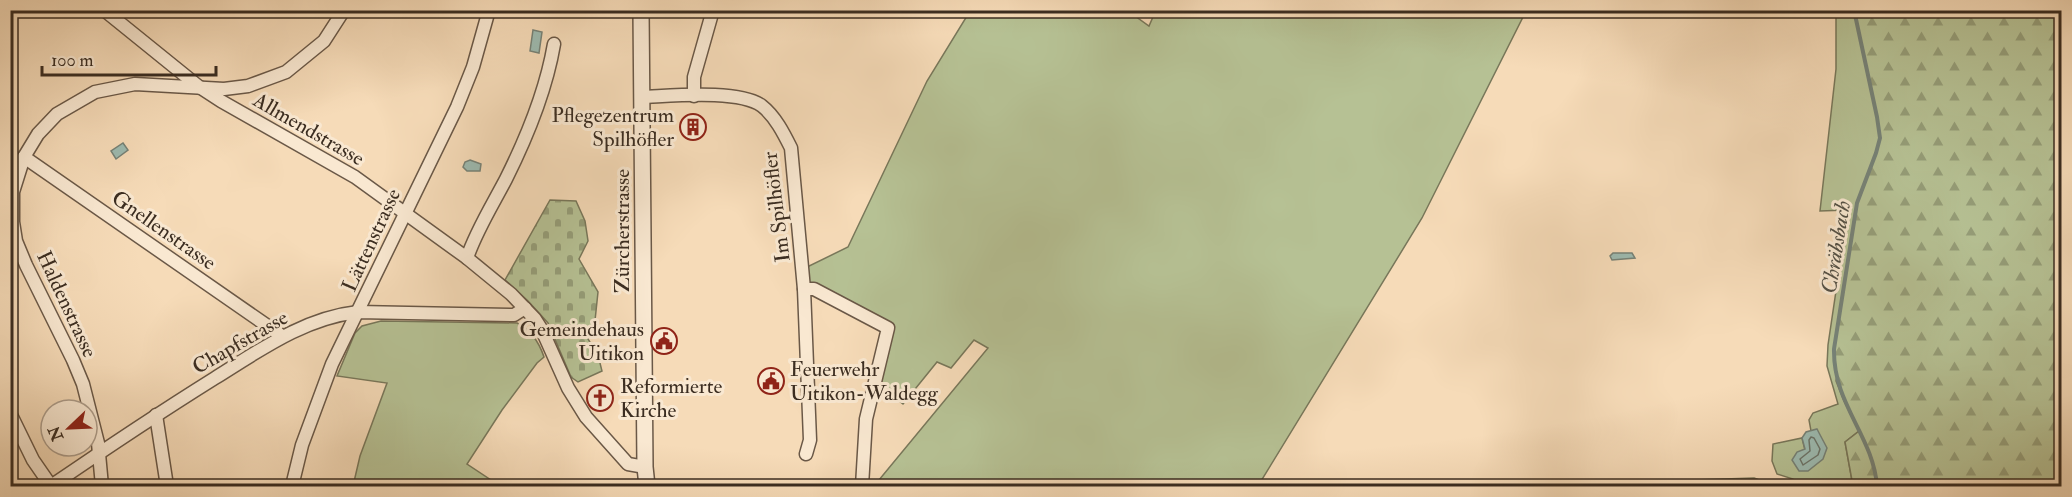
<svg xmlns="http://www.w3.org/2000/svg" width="2072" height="497" font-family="'IM FELL Double Pica',serif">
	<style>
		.green { fill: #b6c194; stroke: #78775a; stroke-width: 1.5 }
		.forest { fill: url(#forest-firs); stroke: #78775a; stroke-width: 1.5 }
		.cemetery { fill: url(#cemetery-stones); stroke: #78775a; stroke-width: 1.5 }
		.water { fill: #9dbbb1; stroke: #768277; stroke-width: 1.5 }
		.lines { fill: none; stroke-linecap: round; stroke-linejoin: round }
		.shore { stroke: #6c7469; stroke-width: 1.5 }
		.stream { stroke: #768277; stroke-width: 4 }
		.minor-casing { stroke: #6a5847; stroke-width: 15 }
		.tertiary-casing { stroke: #6a5847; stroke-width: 18 }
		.minor { stroke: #f9e8d1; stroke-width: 12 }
		.tertiary { stroke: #f9e8d1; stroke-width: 15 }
		.labels { text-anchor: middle; stroke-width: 6; stroke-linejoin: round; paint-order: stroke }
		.poi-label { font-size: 21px; fill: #3b2d21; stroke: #f9e8d1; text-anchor: end }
		.street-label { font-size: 21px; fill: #3b2d21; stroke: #f9e8d1 }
		.water-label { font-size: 22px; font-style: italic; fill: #545045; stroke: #f9e8d1 }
	</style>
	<defs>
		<pattern id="forest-firs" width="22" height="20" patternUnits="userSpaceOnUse" patternTransform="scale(1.5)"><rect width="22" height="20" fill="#b6c194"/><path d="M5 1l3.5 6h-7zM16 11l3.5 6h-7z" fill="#959d78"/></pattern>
		<pattern id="cemetery-stones" width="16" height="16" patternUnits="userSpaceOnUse" patternTransform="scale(1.5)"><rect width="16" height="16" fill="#b6c194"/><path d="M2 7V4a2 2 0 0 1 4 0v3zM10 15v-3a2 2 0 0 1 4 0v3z" fill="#959d78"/></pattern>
	</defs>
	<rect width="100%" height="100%" fill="#f6dbb8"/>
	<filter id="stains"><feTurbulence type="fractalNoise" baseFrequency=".00333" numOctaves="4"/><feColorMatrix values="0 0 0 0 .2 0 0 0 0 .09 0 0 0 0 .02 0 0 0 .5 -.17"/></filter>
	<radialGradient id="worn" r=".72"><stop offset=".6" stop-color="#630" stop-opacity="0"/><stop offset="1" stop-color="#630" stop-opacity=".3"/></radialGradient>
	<g class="green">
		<polygon points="1156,10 1526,11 1422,218 1258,486 874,486 988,348 974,340 951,368 937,362 903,404 874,381 888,328 804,289 803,269 848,247 927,81 970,11 1128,11 1149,26"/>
		<polygon points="1836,11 1854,11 1877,117 1880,138 1836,381 1844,401 1859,431 1845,442 1853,486 1795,486 1793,479 1777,474 1772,461 1773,444 1802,438 1805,450 1799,471 1817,430 1811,431 1809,420 1813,413 1838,404 1827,366 1828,345 1848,210 1820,211 1836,69"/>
		<path d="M381 321 517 323C531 330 539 342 544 357L537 363 502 410 467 464 500 486H353L360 456 387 383 337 376 355 333 362 326Z"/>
		<polygon points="1754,478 1775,486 1583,486 1604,483"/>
	</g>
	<path class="forest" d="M1854 11H2061V486H1853L1845 442 1859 431C1845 404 1833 381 1834 350L1857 203 1876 153 1880 138 1877 117Z"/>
	<polygon class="cemetery" points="550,200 576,201 585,221 588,241 579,259 598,292 594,330 583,331 598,355 602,371 578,382 571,377 548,323 528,301 505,280"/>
	<g class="water">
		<polygon points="533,30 542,32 539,53 530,51"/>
		<polygon points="123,143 128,150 116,159 111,151"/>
		<polygon points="470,160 481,164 480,171 467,171 463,167 465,162"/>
		<polygon points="1613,253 1632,253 1635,258 1612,260 1610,256"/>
		<polygon points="1817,429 1827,448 1823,459 1808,471 1799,471 1792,460 1797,452 1805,449 1802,438 1806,432"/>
	</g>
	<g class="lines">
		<polygon class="shore" points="1811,437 1814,438 1820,449 1818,455 1803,465 1800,459 1810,451 1809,440"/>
		<g class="stream">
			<path d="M1854 10 1877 117 1880 138 1876 153 1857 203 1834 349C1833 405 1873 435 1877 486"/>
			<polyline points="1656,486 1694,484 1725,486"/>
		</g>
		<defs>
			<g id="minor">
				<polyline points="104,10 198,86 221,101 355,177 467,258 511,294 535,319 542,330 568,388 586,417 628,464 645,467"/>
				<polyline points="694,96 694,77 713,10"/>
				<path d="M642 97C671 96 739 89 762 106 775 116 784 134 791 148L804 289 810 440 806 454"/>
				<polyline points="24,157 282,336"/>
				<path d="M467 258C476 231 493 204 506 179 527 137 546 91 554 44"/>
				<polyline points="804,289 814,289 888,328 866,419 862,486"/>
				<polyline points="10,413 33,460 51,486"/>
				<polyline points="156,415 167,486"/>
				<path d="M51 486C105 449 159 413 215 378 260 350 304 318 358 312L514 315 525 308"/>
				<polyline points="102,486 98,443 83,384 73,360 26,265 16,241 13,222 13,192 24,157 38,134 57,114 95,92 135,84 224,89 248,86 286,72 324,41 344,10"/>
				<polyline points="292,486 302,445 332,364 457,107 473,67 489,10"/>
			</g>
			<polyline id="tertiary" points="641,10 645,467 647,486"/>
		</defs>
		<use href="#minor" class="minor-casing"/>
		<use href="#tertiary" class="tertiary-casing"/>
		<use href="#minor" class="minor"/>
		<use href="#tertiary" class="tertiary"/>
	</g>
	<defs>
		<symbol id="building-ring" viewBox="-11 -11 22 22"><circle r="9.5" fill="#f9e8d1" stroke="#8f2418" stroke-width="1.5"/><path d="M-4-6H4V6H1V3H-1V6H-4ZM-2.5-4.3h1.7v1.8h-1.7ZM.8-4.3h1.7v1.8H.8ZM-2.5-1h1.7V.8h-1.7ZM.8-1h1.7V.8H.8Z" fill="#8f2418"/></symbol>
		<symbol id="civic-ring" viewBox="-11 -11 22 22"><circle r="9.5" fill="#f9e8d1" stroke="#8f2418" stroke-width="1.5"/><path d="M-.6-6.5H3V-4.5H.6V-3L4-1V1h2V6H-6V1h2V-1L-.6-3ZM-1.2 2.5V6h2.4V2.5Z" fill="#8f2418"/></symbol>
		<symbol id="church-ring" viewBox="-11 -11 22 22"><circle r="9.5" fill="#f9e8d1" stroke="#8f2418" stroke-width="1.5"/><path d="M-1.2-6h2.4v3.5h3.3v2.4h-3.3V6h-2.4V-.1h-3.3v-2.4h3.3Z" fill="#8f2418"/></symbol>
	</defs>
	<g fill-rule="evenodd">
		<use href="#building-ring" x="678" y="112" width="30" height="30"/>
		<use href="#civic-ring" x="649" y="326" width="30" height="30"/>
		<use href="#civic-ring" x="756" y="366" width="30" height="30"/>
		<use href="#church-ring" x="585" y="383" width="30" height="30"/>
	</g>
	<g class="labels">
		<g class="poi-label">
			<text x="674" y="122">Pflegezentrum<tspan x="674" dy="24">Spilhöfler</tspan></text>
			<text x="644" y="336">Gemeindehaus<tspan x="644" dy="24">Uitikon</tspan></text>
			<text x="790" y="376" text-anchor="start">Feuerwehr<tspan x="790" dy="24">Uitikon-Waldegg</tspan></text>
			<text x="620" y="393" text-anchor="start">Reformierte<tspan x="620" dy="24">Kirche</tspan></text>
		</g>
		<g class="street-label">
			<text transform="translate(309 129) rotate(30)" y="7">Allmendstrasse</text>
			<text transform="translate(776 207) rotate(-97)" y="7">Im Spilhöfler</text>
			<text transform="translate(164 230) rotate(35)" y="7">Gnellenstrasse</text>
			<text transform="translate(622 231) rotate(-90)" y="7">Zürcherstrasse</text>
			<text transform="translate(371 240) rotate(-65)" y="7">Lättenstrasse</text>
			<text transform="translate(67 304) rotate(65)" y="7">Haldenstrasse</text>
			<text transform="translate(240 342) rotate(-30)" y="7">Chapfstrasse</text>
		</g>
		<g class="water-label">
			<text transform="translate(1835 247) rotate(-81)" y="8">Chräbsbach</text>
		</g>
	</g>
	<rect width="2072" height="497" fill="none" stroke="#f6dbb8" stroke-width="36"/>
	<rect x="12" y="12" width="2048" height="473" fill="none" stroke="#3b2d21" stroke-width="3"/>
	<rect x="18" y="18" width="2036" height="461" fill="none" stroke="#3b2d21" stroke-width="1.5"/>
	<g transform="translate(69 428) rotate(247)"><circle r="28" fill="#f9e8d1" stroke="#ad9d8b" stroke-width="1.5"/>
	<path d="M0-4.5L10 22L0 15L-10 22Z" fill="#8f2418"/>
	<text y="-9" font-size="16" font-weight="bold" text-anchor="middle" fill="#3b2d21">N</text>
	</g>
	<path d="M42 66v9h174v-9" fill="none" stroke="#3b2d21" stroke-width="3"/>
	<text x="51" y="66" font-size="18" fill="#3b2d21" stroke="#f9e8d1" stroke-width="4.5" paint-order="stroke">100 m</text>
	<rect width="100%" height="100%" filter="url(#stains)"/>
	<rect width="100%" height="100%" fill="url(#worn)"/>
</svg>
